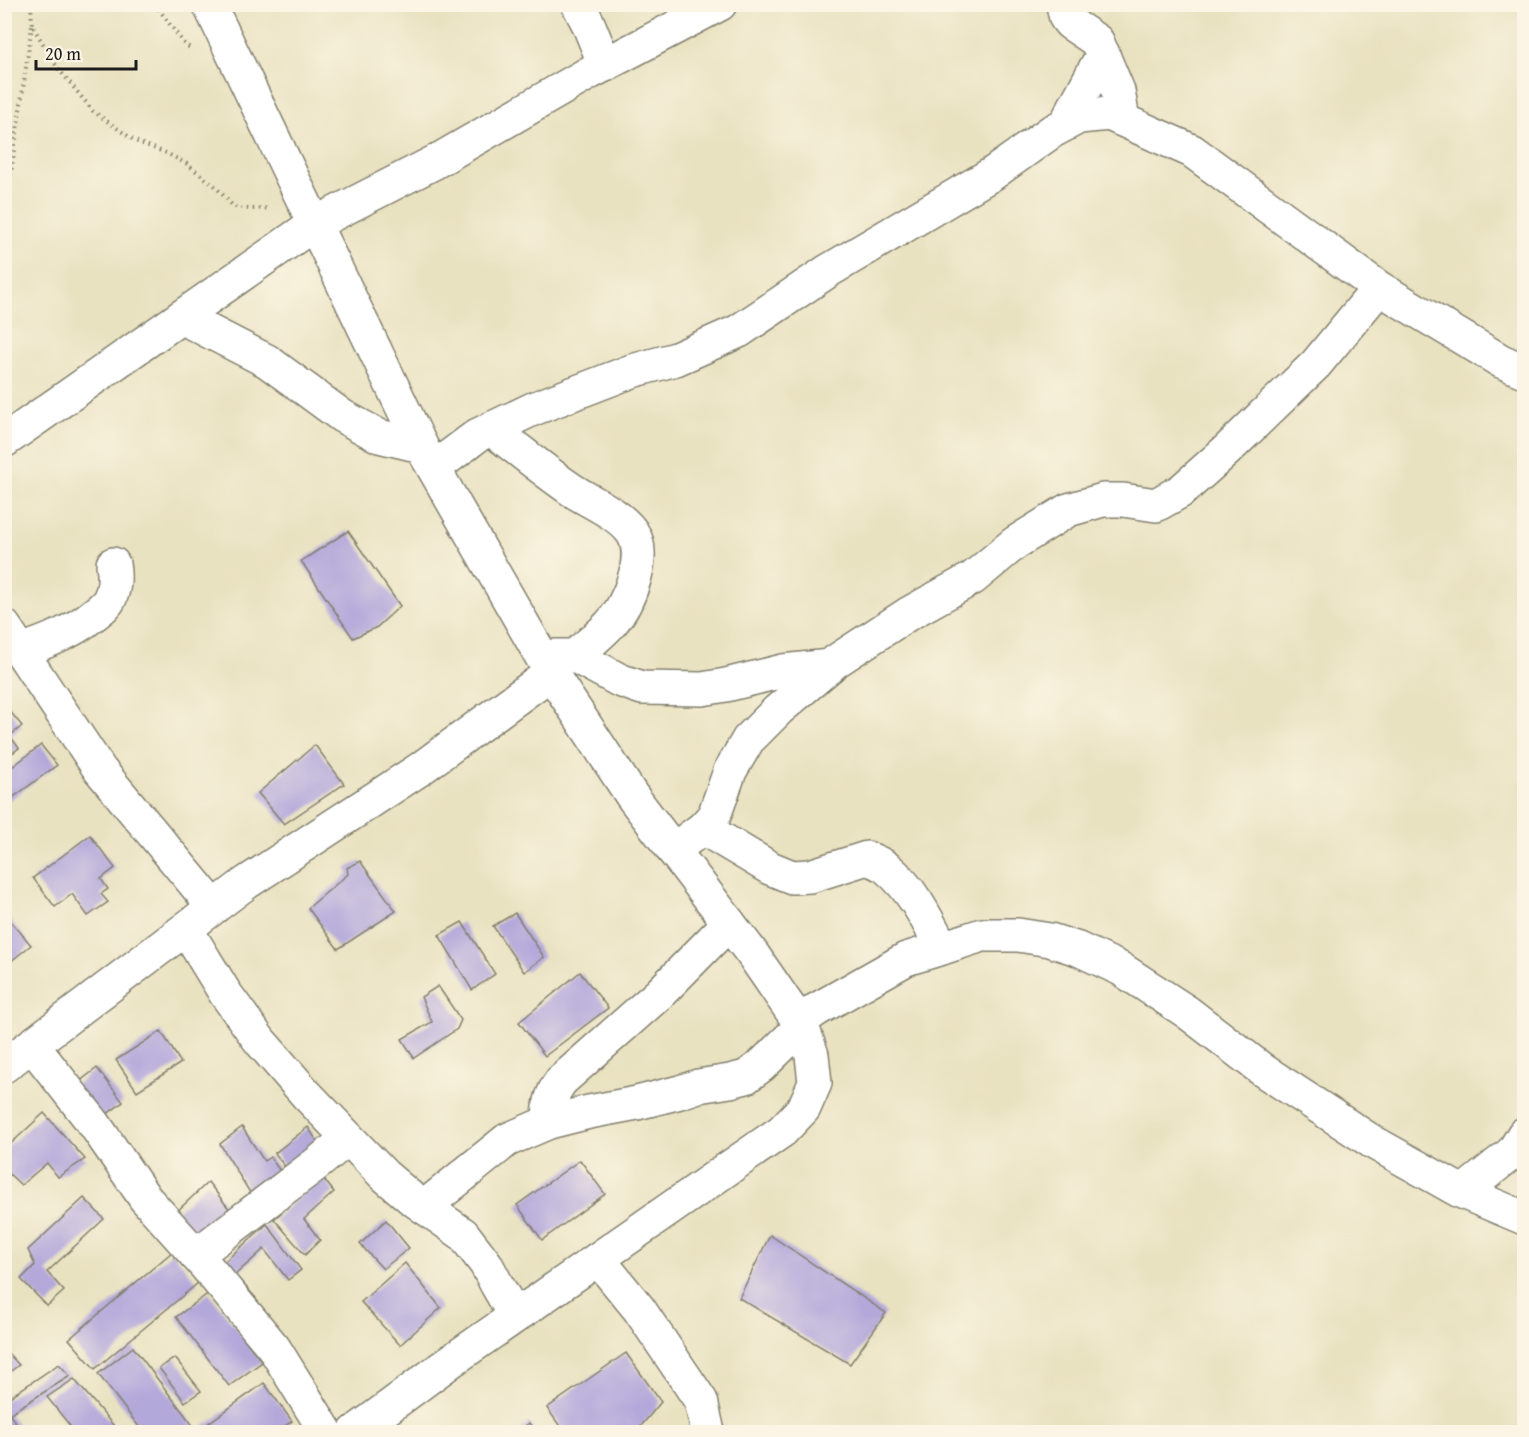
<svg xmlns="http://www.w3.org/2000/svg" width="1529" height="1437" font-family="'Gentium Book Plus',serif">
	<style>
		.building { fill: #b3a8da }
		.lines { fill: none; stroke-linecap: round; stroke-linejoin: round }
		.minor-casing { stroke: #827f6e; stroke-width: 36 }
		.path { stroke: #827f6e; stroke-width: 4; stroke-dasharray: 1.5 4.5; stroke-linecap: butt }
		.minor { stroke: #fff; stroke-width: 33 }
	</style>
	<rect width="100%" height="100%" fill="#fcf5e5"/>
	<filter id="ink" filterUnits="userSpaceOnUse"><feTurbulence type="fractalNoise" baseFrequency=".0167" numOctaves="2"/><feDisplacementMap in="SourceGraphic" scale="12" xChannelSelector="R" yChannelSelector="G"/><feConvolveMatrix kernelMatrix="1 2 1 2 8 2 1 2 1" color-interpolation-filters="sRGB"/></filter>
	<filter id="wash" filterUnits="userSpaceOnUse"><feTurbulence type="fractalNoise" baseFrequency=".008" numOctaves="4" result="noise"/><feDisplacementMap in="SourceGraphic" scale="24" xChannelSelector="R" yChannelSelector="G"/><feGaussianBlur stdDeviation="1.35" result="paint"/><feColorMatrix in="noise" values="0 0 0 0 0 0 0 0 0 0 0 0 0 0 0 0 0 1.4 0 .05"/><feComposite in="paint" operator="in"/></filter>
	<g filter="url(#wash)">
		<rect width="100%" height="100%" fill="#e9e2c1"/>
		<g id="blocks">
			<g class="building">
				<polygon points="348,531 400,606 377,627 353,638 301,561"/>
				<polygon points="4,704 22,726 10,736 19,748 4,759"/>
				<polygon points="41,745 57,765 4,804 4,773"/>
				<polygon points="315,745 344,784 284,824 258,793"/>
				<polygon points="90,835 115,868 101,879 108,889 101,894 108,902 88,916 72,894 55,907 33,878"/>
				<polygon points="360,861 396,911 338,949 308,908 348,874 347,868"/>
				<polygon points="4,913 31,945 4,967"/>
				<polygon points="515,913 544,957 524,972 493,926"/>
				<polygon points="462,922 495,974 472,990 439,935"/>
				<polygon points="580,972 608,1008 545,1056 519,1022"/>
				<polygon points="438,986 461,1020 457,1029 414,1058 402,1039 432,1022 421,997"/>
				<polygon points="161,1031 181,1063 137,1091 116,1060"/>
				<polygon points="97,1068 123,1102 87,1129 61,1096"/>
				<polygon points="44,1113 85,1159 58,1177 47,1163 21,1185 4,1169 4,1150"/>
				<polygon points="242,1127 264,1161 270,1157 283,1175 252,1196 220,1144"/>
				<polygon points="308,1127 319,1144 287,1170 275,1153"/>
				<polygon points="580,1160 605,1194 542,1240 517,1205"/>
				<polygon points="322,1177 334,1192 304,1219 320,1240 305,1255 274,1219"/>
				<polygon points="208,1182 230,1210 196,1240 171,1217"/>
				<polygon points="84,1198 104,1219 47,1272 64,1291 47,1306 21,1279 35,1265 28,1250"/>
				<polygon points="386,1220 409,1248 383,1269 360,1244"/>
				<polygon points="267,1224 301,1270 288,1280 264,1249 235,1275 256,1298 246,1308 215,1270"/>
				<polygon points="770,1235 886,1313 850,1364 739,1298"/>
				<polygon points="172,1252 198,1283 95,1369 69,1339"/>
				<polygon points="405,1263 441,1308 400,1345 361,1302"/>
				<polygon points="209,1293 262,1362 229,1386 176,1317"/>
				<polygon points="133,1347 195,1428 188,1432 143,1432 98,1374"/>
				<polygon points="4,1349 19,1365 4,1376"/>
				<polygon points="626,1353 661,1402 636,1432 564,1432 547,1408"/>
				<polygon points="175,1358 201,1391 185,1402 159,1368"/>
				<polygon points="59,1364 70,1376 9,1414 23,1432 4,1432 4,1401"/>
				<polygon points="74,1379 119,1432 75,1432 47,1397"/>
				<polygon points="264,1383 292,1421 277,1432 196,1432"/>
				<polygon points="529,1423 536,1432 517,1432"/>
			</g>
		</g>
	</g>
	<g filter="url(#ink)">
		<use href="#blocks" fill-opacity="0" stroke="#827f6e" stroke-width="1.5"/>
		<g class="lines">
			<defs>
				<g id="minor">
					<polyline points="209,4 421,446 551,673 632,796 751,952 802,1026 812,1055 815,1083 804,1108 782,1131 451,1361 355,1432"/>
					<polyline points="578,4 588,23 605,65"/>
					<polyline points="1065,4 1064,10 1066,18 1070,23 1097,41 1118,91 1123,120"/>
					<polyline points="1066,123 1103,54"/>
					<polyline points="181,317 267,361 342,416 379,436 421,446"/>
					<path d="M491 429C518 449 544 471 572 490 592 503 618 513 632 532 648 555 629 603 612 622 602 634 587 645 575 656"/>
					<polyline points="4,441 314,224 435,162 591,72 720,4"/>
					<polyline points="434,468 478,435 533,409 632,371 676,359 739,331 828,271 992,174 1051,132 1079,117 1109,114 1192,151 1379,288 1501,361 1524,371"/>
					<polyline points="4,626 100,770 214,907"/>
					<path d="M21 651C46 642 71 633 92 616 98 611 105 607 109 600 115 589 115 576 113 564"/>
					<polyline points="555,656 575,656 619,680 642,688 702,689 726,685 783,671 830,666"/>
					<path d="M703 828 770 868 792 877 810 876 867 858C874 861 883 864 888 869 913 890 927 919 942 948"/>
					<polyline points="673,850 703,828 714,816 730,771 748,740 778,710 836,661 908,614 973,578 1015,543 1068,510 1103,500 1123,500 1156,505 1181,491 1226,451 1316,364 1379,288"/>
					<polyline points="186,929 225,993 260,1041 306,1094 384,1175 411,1198 463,1234 486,1264 497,1285 515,1316"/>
					<polyline points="799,1022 816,1010 906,959 942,948 982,935 1018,935 1050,940 1078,949 1121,969 1187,1012 1264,1071 1371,1141 1460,1191 1524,1218"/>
					<polyline points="32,1045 95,1125 145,1198 205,1265 274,1348 326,1432"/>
					<polyline points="4,1066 246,883 420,769 551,673"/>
					<path d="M549 1122C549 1106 551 1094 561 1081L659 994 729 923"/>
					<polyline points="1463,1192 1513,1152 1524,1134"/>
					<polyline points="424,1207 507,1140 549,1122 589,1112 637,1103 680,1092 698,1086 730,1081 746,1077 761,1066 802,1026"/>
					<polyline points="196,1255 319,1162 348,1138"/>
					<polyline points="598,1259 639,1309 701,1401 708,1432"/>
				</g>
			</defs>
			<use href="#minor" class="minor-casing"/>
			<g class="path">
				<polyline points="31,4 32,25 57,67 93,111 135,141 166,153 187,164 215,186 232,205 237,208 251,209 269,208"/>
				<polyline points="155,4 185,45 193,49"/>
				<polyline points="4,223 32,25"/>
			</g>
			<use href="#minor" class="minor"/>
		</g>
	</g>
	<rect width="1529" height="1437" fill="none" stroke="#fcf5e5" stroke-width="24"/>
	<path d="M36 60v9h100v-9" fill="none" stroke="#1c1c1c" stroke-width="3"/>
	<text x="45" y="60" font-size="18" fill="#1c1c1c" stroke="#fcf5e5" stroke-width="4.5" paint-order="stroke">20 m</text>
</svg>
